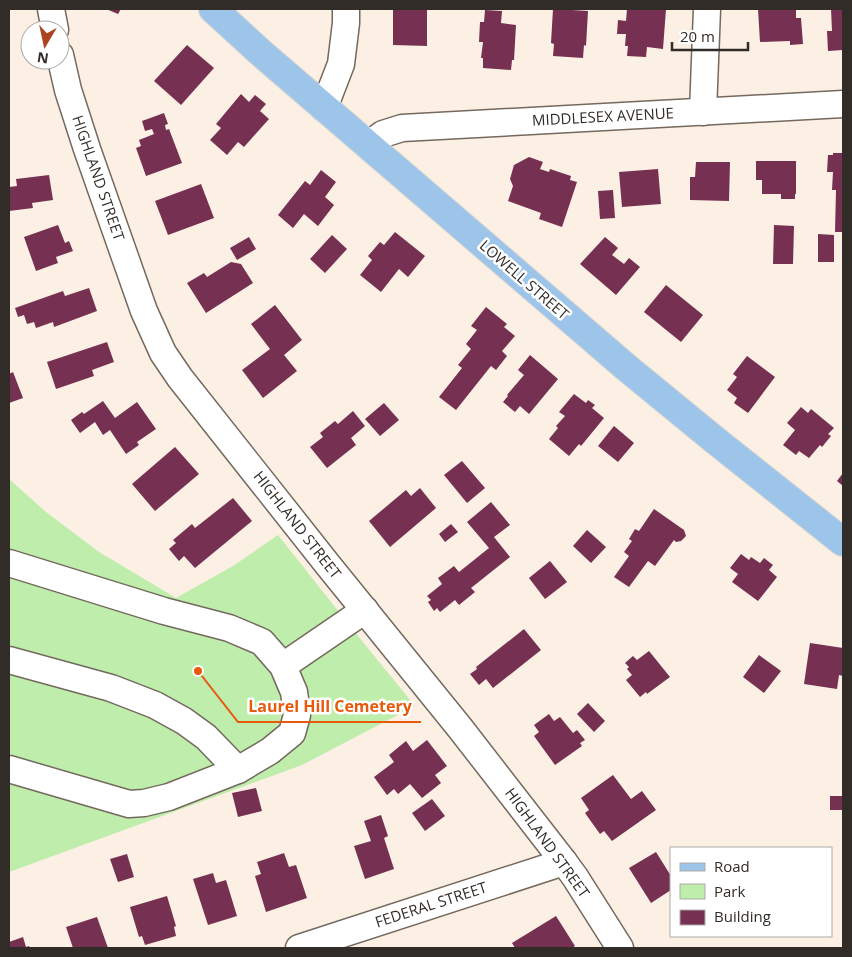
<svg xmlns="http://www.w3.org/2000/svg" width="852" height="957" font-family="'Open Sans',sans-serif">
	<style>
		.green { fill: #beedac }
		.building { fill: #763052 }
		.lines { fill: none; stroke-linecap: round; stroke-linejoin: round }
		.minor-casing { stroke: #74695e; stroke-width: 29 }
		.major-casing { stroke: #d6d5d4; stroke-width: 30 }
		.minor { stroke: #fff; stroke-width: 26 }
		.major { stroke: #9dc4e9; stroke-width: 28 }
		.labels { text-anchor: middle; stroke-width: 5; stroke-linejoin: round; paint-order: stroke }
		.street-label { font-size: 15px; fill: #312c27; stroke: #fff }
		.leader { fill: none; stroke: #e8590c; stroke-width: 2 }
		.callout-dot { fill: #e8590c; stroke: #fff; stroke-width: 2 }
		.callout-label { font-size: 16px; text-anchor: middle; font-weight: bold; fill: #e8590c; stroke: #fff; stroke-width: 5; stroke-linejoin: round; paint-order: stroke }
	</style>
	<rect width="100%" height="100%" fill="#fcefe3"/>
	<polygon class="green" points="9,479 46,512 99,552 176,598 233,566 278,535 358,636 415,706 302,765 9,872"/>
	<g class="building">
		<polygon points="106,9 121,9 118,14"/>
		<polygon points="393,9 427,9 427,46 393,45"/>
		<polygon points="553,9 572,9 572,10 588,11 586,46 584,45 583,58 553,56 554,44 551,43"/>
		<polygon points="627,9 666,9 663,49 647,47 646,57 627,56 628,46 625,46 626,34 617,34 618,20 626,21"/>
		<polygon points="758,9 796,9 796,18 801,18 803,44 790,45 790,41 760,42"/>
		<polygon points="831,9 843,9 843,50 828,51 827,31 832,31"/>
		<polygon points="485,10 502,11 501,23 516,25 514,60 512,60 511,70 483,68 483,58 481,58 483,42 479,42 480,22 484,22"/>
		<polygon points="187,45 214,68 181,105 154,81"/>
		<polygon points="241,94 249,102 255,95 266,104 260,111 269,119 244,147 238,142 227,155 210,140 221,128 216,124"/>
		<polygon points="164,113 168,124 165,125 166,130 169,129 182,163 146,176 136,148 141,146 139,140 154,134 152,129 145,131 142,121"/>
		<polygon points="833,153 843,153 843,232 835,232 836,190 832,190 833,172 827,172 828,155 833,155"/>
		<polygon points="529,157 543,162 540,169 549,172 550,169 571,176 570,180 577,182 562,227 539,219 541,213 508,201 513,186 510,179 514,165"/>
		<polygon points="756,161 796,161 796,194 795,194 795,199 781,199 781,194 762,194 762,180 756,180"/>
		<polygon points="696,162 730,162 729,201 690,200 690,177 695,177"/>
		<polygon points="658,169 661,204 622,207 619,172"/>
		<polygon points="321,170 336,182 325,197 334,205 318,226 304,214 293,228 278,215 305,181 310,185"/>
		<polygon points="49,175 53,200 32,203 33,208 9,211 9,187 17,186 16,179"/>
		<polygon points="201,184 214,218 168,235 155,201"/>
		<polygon points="613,190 615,218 600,219 598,191"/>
		<polygon points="58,225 65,243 69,241 73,251 56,257 58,263 36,271 24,237"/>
		<polygon points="774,225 794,226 793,264 773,264"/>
		<polygon points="395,232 425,256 408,277 399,269 381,292 360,275 372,260 368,256 380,242 384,245"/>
		<polygon points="818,234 834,235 834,262 818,262"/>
		<polygon points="332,235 347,249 325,273 310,259"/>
		<polygon points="249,237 256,249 237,260 230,248"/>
		<polygon points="605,237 618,248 612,255 624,264 629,258 640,267 616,295 580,264"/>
		<polygon points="231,262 241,264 253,283 206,313 187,283 204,273 207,277"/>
		<polygon points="666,285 703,315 681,342 644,312"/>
		<polygon points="89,288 97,311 54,327 53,322 36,328 34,322 27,324 24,315 18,317 15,308 63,291 65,296"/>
		<polygon points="275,305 302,340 284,355 297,371 263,398 242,370 270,349 251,324"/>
		<polygon points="486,307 507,324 504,327 515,336 502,351 507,356 496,370 491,366 456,410 439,397 462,368 458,365 471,349 466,344 477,330 471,326"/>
		<polygon points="107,342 114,362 92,370 94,376 56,389 47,362"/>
		<polygon points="530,355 558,379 529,414 520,406 515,412 503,402 508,396 507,395 524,375 518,370"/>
		<polygon points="747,356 775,377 748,413 734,403 737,398 727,390 737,377 733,374"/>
		<polygon points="13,372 23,398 9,403 9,374"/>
		<polygon points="574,394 586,403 588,400 595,405 592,408 604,418 581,446 579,444 569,456 549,439 558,428 556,426 565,416 559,412"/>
		<polygon points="103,401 115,418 137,402 156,429 137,442 139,445 126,454 110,430 103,435 95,422 80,433 71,420 82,412 84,414"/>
		<polygon points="384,403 399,420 380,436 365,419"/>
		<polygon points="801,407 808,413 811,409 834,428 828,434 831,436 822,447 820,445 809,458 799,451 796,455 783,445 795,430 787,423"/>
		<polygon points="353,411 365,426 351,438 356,445 327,468 310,447 323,437 320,433 335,421 338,424"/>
		<polygon points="614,426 634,443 618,462 598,446"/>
		<polygon points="175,447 199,474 155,511 132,484"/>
		<polygon points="462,461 485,488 467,503 444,475"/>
		<polygon points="843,473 843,486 837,481"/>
		<polygon points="420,488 436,508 390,547 369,521 406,490 411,496"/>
		<polygon points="233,498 252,521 195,568 184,556 179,561 169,549 176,543 173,540 192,524 195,528"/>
		<polygon points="491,502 510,525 494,537 510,557 471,588 475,592 459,605 455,600 440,612 437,608 434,611 428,602 431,600 427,596 442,584 438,578 454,566 459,572 489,548 467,522"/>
		<polygon points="654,509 684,530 686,536 681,541 676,542 674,540 655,566 648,561 629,587 614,577 629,556 624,552 632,541 629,539 635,529 639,531"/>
		<polygon points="451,524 458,532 445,542 439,534"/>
		<polygon points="587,530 606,547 591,563 573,546"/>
		<polygon points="741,554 749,560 751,557 760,563 764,558 773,565 769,570 777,577 758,601 732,582 738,574 730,568"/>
		<polygon points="550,561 567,582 545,599 529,578"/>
		<polygon points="524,629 541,650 493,688 486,679 479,685 470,674 477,669 476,667"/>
		<polygon points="810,643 843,648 843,676 839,675 837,689 804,684"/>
		<polygon points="649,651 670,677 647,694 646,692 640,697 626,680 632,675 627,669 629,667 625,663 633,656 637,660"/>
		<polygon points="759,655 781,671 764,693 743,677"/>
		<polygon points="588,703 605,721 594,732 577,714"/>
		<polygon points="549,714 554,721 560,717 573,733 577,730 585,740 580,743 582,746 555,765 534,736 539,732 534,725"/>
		<polygon points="427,740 447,766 435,775 441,783 422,798 410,784 398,794 394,789 387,795 374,777 394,762 389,755 406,741 413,751"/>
		<polygon points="613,775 631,799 642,791 656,810 612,841 604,831 600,834 585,813 589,810 581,798"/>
		<polygon points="256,788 262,811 238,817 232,793"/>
		<rect x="830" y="796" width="13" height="14"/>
		<polygon points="432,799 445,816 425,831 412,813"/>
		<polygon points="381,815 388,836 384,838 394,869 365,879 354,846 371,841 364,821"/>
		<polygon points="656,852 671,876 671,890 651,903 629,868"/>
		<polygon points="284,853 289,867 296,865 307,898 266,912 255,876 261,874 257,862"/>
		<polygon points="127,854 134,877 118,882 110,859"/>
		<polygon points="213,873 216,883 226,880 237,916 208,925 193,879"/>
		<polygon points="167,896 176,926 174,927 176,936 145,945 142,936 139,937 130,907"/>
		<polygon points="556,916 575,946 572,948 515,948 512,943"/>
		<polygon points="97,917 108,948 73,948 66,927"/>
		<polygon points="23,937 26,947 29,946 30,948 9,948 9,942"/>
	</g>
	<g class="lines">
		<defs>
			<g id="minor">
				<polyline points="51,9 55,30"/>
				<polyline points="60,55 68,90 87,149 144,311 163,353 180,378 328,565 460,728 564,862 575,877 620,948"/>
				<polyline points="324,108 341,64 346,23 346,9"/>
				<polyline points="703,112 707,9"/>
				<polyline points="368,145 383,134 402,128 843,104"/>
				<polyline points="9,563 164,611 229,628 262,642 283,666 294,692 297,715 292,733 270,751 238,770 169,797 144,803 129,804 9,769"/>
				<polyline points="9,660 111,688 155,705 184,721 206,737 238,770"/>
				<polyline points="283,666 365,610"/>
				<polyline points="299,948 564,862"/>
			</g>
			<polyline id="major" points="213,9 260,52 627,368 716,441 843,542"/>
		</defs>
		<use href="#minor" class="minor-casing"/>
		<use href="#major" class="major-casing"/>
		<use href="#minor" class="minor"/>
		<use href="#major" class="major"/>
	</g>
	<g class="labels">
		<g class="street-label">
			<text transform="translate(603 117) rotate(-3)" y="5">MIDDLESEX AVENUE</text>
			<text transform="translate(98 178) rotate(71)" y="5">HIGHLAND STREET</text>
			<text transform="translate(524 280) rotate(41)" y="5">LOWELL STREET</text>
			<text transform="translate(297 525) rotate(52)" y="5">HIGHLAND STREET</text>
			<text transform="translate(547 843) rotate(54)" y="5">HIGHLAND STREET</text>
			<text transform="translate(431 905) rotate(-18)" y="5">FEDERAL STREET</text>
		</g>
	</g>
	<path class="leader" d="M198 671L238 722H421"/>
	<circle class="callout-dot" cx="198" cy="671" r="5"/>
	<g class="callout-label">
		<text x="330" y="712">Laurel Hill Cemetery</text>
	</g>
	<rect width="852" height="957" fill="none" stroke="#312c27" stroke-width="20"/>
	<rect x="670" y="847" width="162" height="90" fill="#ffffff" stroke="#adaba9"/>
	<rect x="680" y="863" width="25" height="8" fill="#9dc4e9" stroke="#adaba9"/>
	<text x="714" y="872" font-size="15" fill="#312c27">Road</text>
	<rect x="680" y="884" width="25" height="15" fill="#beedac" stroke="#adaba9"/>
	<text x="714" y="897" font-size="15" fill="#312c27">Park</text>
	<rect x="680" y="910" width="25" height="15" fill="#763052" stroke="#adaba9"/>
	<text x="714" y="922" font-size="15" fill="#312c27">Building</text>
	<g transform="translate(45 45) rotate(189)"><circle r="24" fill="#ffffff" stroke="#adaba9"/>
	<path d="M0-4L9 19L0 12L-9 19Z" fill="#ac4422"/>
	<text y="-8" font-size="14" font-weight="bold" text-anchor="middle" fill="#312c27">N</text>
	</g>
	<path d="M672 42v8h76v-8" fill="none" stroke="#312c27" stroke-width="2.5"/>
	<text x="680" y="42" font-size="15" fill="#312c27" stroke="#ffffff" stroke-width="4" paint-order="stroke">20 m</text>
</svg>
